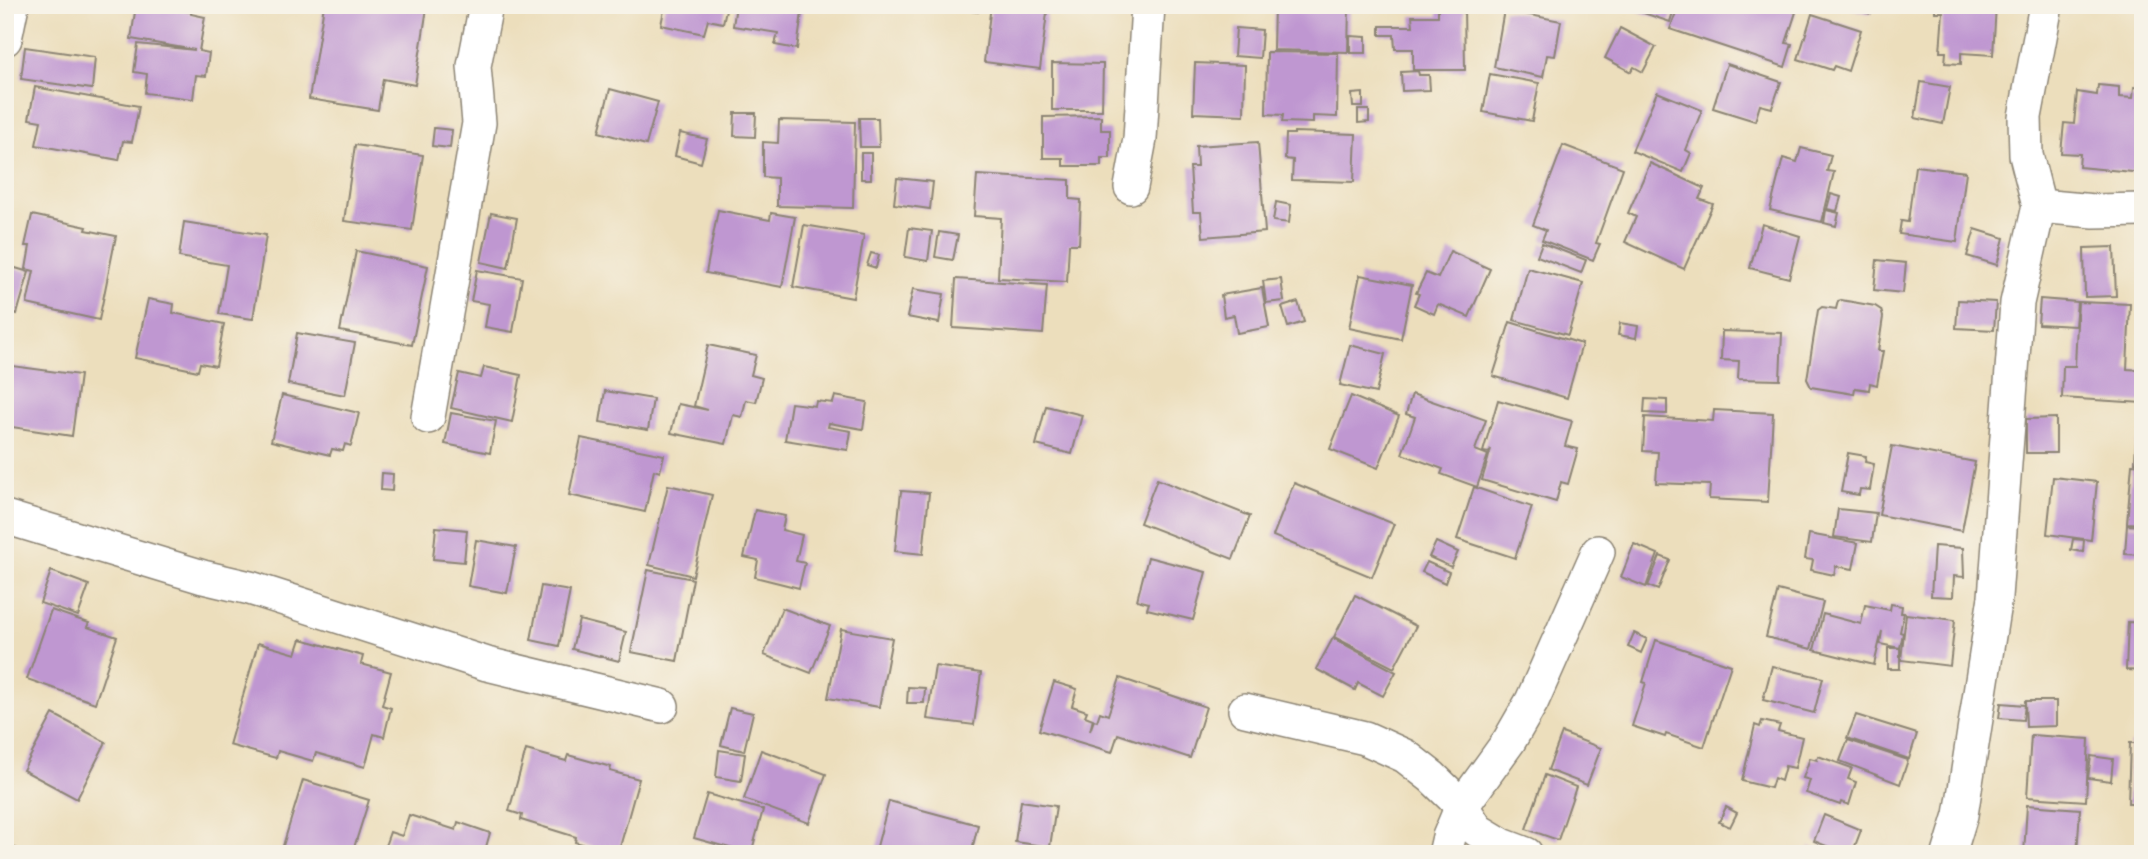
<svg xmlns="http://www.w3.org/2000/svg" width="2148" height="859" font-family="Mynerve,sans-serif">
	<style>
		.building { fill: #bf97d1 }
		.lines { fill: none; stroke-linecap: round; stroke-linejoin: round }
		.minor-casing { stroke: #8c8474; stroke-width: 36 }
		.minor { stroke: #fff; stroke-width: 33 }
	</style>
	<rect width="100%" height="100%" fill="#f7f3e8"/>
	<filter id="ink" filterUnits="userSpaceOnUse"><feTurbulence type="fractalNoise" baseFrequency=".0143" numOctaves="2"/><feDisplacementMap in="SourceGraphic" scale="14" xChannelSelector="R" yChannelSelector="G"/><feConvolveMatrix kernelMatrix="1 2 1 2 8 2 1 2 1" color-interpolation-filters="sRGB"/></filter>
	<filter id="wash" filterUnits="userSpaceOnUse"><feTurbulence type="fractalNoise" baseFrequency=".00686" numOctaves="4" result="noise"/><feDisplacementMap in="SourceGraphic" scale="28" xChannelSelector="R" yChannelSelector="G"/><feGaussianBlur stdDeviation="1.57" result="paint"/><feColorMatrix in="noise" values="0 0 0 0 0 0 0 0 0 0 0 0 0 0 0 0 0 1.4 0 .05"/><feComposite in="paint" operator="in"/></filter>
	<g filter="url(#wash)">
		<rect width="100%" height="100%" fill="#ecdebc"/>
		<g id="blocks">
			<g class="building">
				<polygon points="136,5 147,7 148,5 152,5 191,12 191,14 205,17 199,51 209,53 206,76 196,75 193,99 145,93 147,74 134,72 138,44 195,50 131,39"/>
				<polygon points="324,5 411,5 427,8 415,85 383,79 378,110 309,99"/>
				<polygon points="665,5 727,5 723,23 708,20 704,34 661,25"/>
				<polygon points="736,5 803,5 797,49 775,45 778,33 733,26"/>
				<polygon points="940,5 979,5 978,12 940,7"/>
				<polygon points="991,5 1048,5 1040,69 984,62"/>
				<polygon points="1274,5 1349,5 1348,52 1273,50"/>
				<polygon points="1620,5 1675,5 1670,22"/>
				<polygon points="1685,5 1776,5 1796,12 1786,43 1792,44 1785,67 1670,29 1678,7 1684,9"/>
				<polygon points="1839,5 1873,5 1871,14"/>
				<polygon points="1935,5 1996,5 1993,55 1961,53 1961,64 1945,63 1946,52 1940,52 1943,12 1935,12"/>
				<polygon points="1438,7 1464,7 1465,70 1413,70 1413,49 1395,49 1394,35 1380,35 1380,26 1413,26 1412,16 1438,16"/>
				<polygon points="1504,10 1561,21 1555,56 1547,55 1543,77 1494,67"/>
				<polygon points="1812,14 1861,30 1848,71 1834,66 1832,70 1798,59"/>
				<polygon points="1236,28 1262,30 1260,58 1234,56"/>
				<polygon points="1620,28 1656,47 1643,72 1634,67 1631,72 1605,58"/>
				<polygon points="1350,36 1366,37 1366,53 1350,53"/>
				<polygon points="25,47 95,57 92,89 21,79"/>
				<polygon points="1267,52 1338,53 1337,117 1313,116 1313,123 1282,122 1283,115 1266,114"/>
				<polygon points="1052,63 1103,64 1102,110 1052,110"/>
				<polygon points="1195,63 1245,65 1244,115 1193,113"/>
				<polygon points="1727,64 1781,82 1772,108 1760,105 1755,121 1713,108"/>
				<polygon points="1418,71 1419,75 1429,75 1430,90 1402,91 1401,72"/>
				<polygon points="1490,74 1539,83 1532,121 1483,112"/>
				<polygon points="1921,82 1950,87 1943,124 1915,118"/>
				<polygon points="2098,85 2119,87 2119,97 2133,98 2134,87 2143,88 2143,173 2079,167 2080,154 2061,153 2064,123 2074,124 2077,92 2097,95"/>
				<polygon points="35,87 139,106 132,142 123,141 119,160 36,145 41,121 29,119"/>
				<polygon points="610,89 658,102 646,145 599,132"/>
				<polygon points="1657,92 1702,110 1686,150 1691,153 1683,172 1632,151"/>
				<polygon points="1363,93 1363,107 1353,107 1352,94"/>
				<polygon points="1358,110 1369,110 1369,122 1358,123"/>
				<polygon points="735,113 756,113 755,137 734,136"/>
				<polygon points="1101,116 1101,130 1110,130 1110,158 1101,158 1101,166 1063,166 1063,158 1043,158 1043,117"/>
				<polygon points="859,118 878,118 879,147 860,147"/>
				<polygon points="779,120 855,122 853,208 777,206 777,178 763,177 763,142 778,143"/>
				<polygon points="434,128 452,130 450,148 432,146"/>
				<polygon points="1294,132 1356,134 1354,182 1292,180 1293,160 1285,159 1286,134 1294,134"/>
				<polygon points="680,133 707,139 701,163 675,156"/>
				<polygon points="1258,142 1265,232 1203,237 1201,212 1193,212 1190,167 1197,167 1196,146"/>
				<polygon points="355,145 423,155 412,230 344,221"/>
				<polygon points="1563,145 1623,168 1596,243 1600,244 1593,260 1542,240 1546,230 1533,225"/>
				<polygon points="1801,148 1831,155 1827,171 1834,172 1822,222 1770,210 1783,158 1797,162"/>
				<rect x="861" y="153" width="10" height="26"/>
				<polygon points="1650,163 1704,188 1699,199 1713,204 1684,269 1625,242 1636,217 1628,213"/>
				<polygon points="1915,166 1966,172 1957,242 1899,234 1901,221 1908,222"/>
				<polygon points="977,175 1070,180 1070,199 1081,200 1079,244 1069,244 1067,282 998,278 1001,218 974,216"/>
				<polygon points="897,178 933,182 930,209 894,204"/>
				<polygon points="1831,194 1841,197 1837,211 1827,209"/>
				<polygon points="1276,202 1291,205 1289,223 1273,221"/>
				<polygon points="718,210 770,220 771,213 795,217 782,287 706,273"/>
				<polygon points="1826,210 1839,213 1836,226 1824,223"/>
				<polygon points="491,213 517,218 508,268 481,262"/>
				<polygon points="32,215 87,227 86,230 116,236 99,320 27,304 34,271 26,269 30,246 25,246"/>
				<polygon points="184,222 266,235 253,319 219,314 227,265 179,257"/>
				<polygon points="1762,224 1800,236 1789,278 1750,268"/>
				<polygon points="804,225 864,235 853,298 793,287"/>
				<polygon points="909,228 932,231 928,261 905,257"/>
				<polygon points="1975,229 2004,238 1997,265 1967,256"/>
				<polygon points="939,232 958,235 953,260 935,257"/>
				<polygon points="1542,243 1586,260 1581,273 1537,256"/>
				<polygon points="2114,247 2116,296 2085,297 2084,248"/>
				<polygon points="356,251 428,266 412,345 340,331"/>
				<polygon points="1450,251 1490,269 1469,317 1438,304 1434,314 1414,305 1419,294 1416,293 1426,273 1438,278"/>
				<polygon points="871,253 879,255 876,268 867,265"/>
				<polygon points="1877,260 1906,263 1903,293 1874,290"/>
				<polygon points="5,265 29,272 17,314 5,311"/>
				<polygon points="1528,268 1583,283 1568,335 1514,320"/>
				<polygon points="477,270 522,278 513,332 485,327 489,304 471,301"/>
				<polygon points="1360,275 1412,285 1401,339 1349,328"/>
				<polygon points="956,279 1047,285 1043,334 953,328"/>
				<polygon points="1281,279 1284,301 1266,303 1263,281"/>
				<polygon points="1262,288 1269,327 1237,333 1234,315 1224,317 1221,295"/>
				<polygon points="913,289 944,294 939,323 907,317"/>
				<polygon points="148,299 174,304 173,313 224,324 216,366 200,363 198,371 135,358"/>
				<polygon points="2040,299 2077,302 2075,326 2038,324"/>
				<polygon points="1841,300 1875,306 1881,310 1883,317 1878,351 1883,351 1877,385 1870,383 1869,390 1855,388 1854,394 1811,387 1807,379 1818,310 1822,307 1836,309 1838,301"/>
				<polygon points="1958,300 1996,302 1994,330 1956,328"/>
				<polygon points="1298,302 1304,322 1288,327 1282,307"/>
				<polygon points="2078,302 2130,304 2127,369 2143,370 2143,403 2062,398 2063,366 2075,366"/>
				<polygon points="1510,322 1582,344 1567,398 1493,376"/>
				<polygon points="1620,323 1638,326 1636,338 1618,335"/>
				<polygon points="1722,331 1782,333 1780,380 1738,379 1739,361 1721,360"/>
				<polygon points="297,333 355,343 345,395 288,384"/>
				<polygon points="708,345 756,355 751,375 762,378 756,402 746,400 742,417 733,415 726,444 671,433 678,404 708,410 694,406"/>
				<polygon points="1350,345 1385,354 1376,393 1340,385"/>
				<polygon points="5,365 80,375 72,436 5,426"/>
				<polygon points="484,367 521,375 512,422 451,408 459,373 481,378"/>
				<polygon points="605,391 653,399 648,430 600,422"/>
				<polygon points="1412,394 1486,420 1475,450 1488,455 1477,487 1441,474 1443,469 1402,454 1415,417 1406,414"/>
				<polygon points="282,395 359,413 351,446 345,444 343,451 332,449 330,455 271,441"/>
				<polygon points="835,396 867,402 863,429 829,423 828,427 851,431 848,450 785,440 791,403 815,406 816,401 833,403"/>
				<polygon points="1351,396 1399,416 1378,468 1330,449"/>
				<polygon points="1645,399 1667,400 1667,414 1644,413"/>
				<polygon points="1498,400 1572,421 1565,446 1578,449 1568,484 1561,482 1556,502 1482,480 1491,449 1489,453 1483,452"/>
				<polygon points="1046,406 1082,415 1072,454 1036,445"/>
				<polygon points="1714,410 1773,413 1768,502 1709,499 1710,485 1656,483 1658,452 1643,451 1645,417 1713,421"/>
				<polygon points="451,413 496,421 490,453 445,444"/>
				<polygon points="2056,418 2056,453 2026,453 2026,419"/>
				<polygon points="581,438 664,455 660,472 654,470 645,512 569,495"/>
				<polygon points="2136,442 2143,442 2143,463 2135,462"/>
				<polygon points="1892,446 1975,462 1962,531 1879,515"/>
				<polygon points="1848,453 1866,456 1865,462 1874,464 1870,490 1860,489 1859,495 1841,492"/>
				<polygon points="2132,464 2143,465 2143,524 2127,523"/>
				<polygon points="382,473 393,474 392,491 381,490"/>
				<polygon points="2053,477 2097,482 2091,540 2047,534"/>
				<polygon points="1157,479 1250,516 1233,559 1140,523"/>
				<polygon points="1294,483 1394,524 1372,577 1273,536"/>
				<polygon points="668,485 712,495 693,576 649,565"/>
				<polygon points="1474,487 1532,507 1515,558 1457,539"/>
				<polygon points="901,491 929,493 923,554 895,551"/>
				<polygon points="1838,509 1876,513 1872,542 1834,537"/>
				<polygon points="755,510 785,516 782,530 802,535 796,561 805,563 799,588 755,577 758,560 744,557"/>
				<polygon points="2127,525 2143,526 2143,555 2125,554"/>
				<polygon points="436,527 467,530 464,562 433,559"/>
				<polygon points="1809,534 1858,543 1853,569 1836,566 1834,575 1811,570 1813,560 1805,559"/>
				<polygon points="2073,539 2084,540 2083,552 2071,550"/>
				<polygon points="476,540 516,547 507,593 468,586"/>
				<polygon points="1436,542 1458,552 1451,567 1429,557"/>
				<polygon points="1634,544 1658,554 1646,587 1621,577"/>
				<polygon points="1934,546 1963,548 1964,577 1954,576 1953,597 1931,596"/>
				<polygon points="1660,556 1670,560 1658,590 1648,586"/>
				<polygon points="1148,557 1206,572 1193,620 1147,609 1149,603 1137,600"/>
				<polygon points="1427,562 1449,572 1445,583 1422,572"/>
				<polygon points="648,570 693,579 677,661 631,652"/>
				<polygon points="51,571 89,585 78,616 40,603"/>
				<polygon points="541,586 570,591 559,646 531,640"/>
				<polygon points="1778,590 1823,602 1811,649 1766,637"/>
				<polygon points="1355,595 1416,626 1394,668 1334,637"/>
				<polygon points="1891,604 1902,606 1901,613 1904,613 1900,632 1903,633 1900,648 1880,644 1882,631 1874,665 1814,650 1823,614 1861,624 1865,605 1890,610"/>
				<polygon points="782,608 830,626 811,673 764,655"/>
				<polygon points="51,610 89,623 87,627 117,637 95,703 27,679"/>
				<polygon points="1906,614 1955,620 1950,666 1901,660"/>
				<polygon points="579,620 626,632 619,661 572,649"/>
				<polygon points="2128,622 2143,623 2143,671 2126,670"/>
				<polygon points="841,629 892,638 879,707 828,698"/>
				<polygon points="1634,633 1647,639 1641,653 1628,647"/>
				<polygon points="1333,638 1396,672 1383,696 1358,683 1355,690 1316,669"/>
				<polygon points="301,639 363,656 361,664 391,672 382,705 391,708 384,737 374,734 365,767 316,753 313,761 278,751 276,758 229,745 258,643 296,654"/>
				<polygon points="1656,640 1731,665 1704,747 1666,734 1665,737 1632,726 1646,683 1643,682"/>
				<rect x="1888" y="648" width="12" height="21"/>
				<polygon points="935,666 981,673 974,725 927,719"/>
				<polygon points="1772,666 1823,678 1814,713 1763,700"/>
				<polygon points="1120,678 1206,707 1190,758 1118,734 1112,752 1039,730 1054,682 1077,689 1072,706 1087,711 1085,716 1093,719 1090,731 1094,720 1097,721 1100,712 1108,715"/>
				<polygon points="908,687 925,688 924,703 907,703"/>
				<polygon points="2025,701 2056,701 2056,726 2026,727"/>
				<polygon points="2001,703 2025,705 2023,720 1999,718"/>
				<polygon points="730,708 753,713 744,751 721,745"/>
				<polygon points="53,714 106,742 77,799 23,770"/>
				<polygon points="1856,715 1917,734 1909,759 1847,738"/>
				<polygon points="1762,721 1780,725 1778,731 1802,737 1795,768 1785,766 1781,781 1774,778 1771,788 1742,781 1755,725 1760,727"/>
				<polygon points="1562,733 1601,748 1587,785 1548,770"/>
				<polygon points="2031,735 2089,739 2086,801 2027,797"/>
				<polygon points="1848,740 1908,760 1900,784 1840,761"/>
				<polygon points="2130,743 2143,743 2143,803 2128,803"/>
				<polygon points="526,750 566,761 568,755 611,767 610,771 639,779 618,854 575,842 576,837 521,820 522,815 509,811"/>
				<polygon points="719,750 745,754 741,781 716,777"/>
				<polygon points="761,750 826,774 809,823 744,799"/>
				<polygon points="1818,756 1852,768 1848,779 1856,782 1849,805 1841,802 1840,805 1806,793 1810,780 1803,778 1810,758 1817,760"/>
				<polygon points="2091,756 2113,759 2111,781 2088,778"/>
				<polygon points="1545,775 1576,787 1558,840 1526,829"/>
				<polygon points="303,780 369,800 352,854 297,854 282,849"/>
				<polygon points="707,794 763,810 751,854 694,838"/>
				<polygon points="889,801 978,825 971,854 875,854"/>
				<polygon points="1021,801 1056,806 1050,847 1015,842"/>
				<polygon points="2027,805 2080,809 2077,854 2024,854"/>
				<polygon points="1726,807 1737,813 1730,827 1719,822"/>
				<polygon points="409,815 456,830 458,822 490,833 484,854 397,854 398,850 385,846 390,832 402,836"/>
				<polygon points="1824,815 1861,830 1852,854 1846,854 1814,841"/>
				<polygon points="5,844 20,850 19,854 5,854"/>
				<polygon points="1810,847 1833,853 1833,854 1808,854"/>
			</g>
		</g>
	</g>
	<g filter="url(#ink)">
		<use href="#blocks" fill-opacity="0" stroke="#8c8474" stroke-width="2"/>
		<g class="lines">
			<defs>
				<g id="minor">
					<polyline points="5,39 12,5"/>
					<polyline points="1131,187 1140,139 1148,5"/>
					<polyline points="2039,206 2094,211 2143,210"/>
					<polyline points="428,417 479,123 474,66 486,5"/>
					<polyline points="5,517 203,577 250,588 487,664 662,706"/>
					<polyline points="1245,710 1365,738 1405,756 1432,777 1462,806 1477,830 1502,845 1526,854"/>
					<polyline points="1445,854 1449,837 1462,806 1509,741 1532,701 1598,552"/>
					<polyline points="1949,854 1961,815 1995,597 2017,303 2039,206 2026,155 2025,117 2046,5"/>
				</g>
			</defs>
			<use href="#minor" class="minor-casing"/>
			<use href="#minor" class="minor"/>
		</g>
	</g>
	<rect width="2148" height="859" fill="none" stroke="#f7f3e8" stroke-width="28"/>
</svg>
